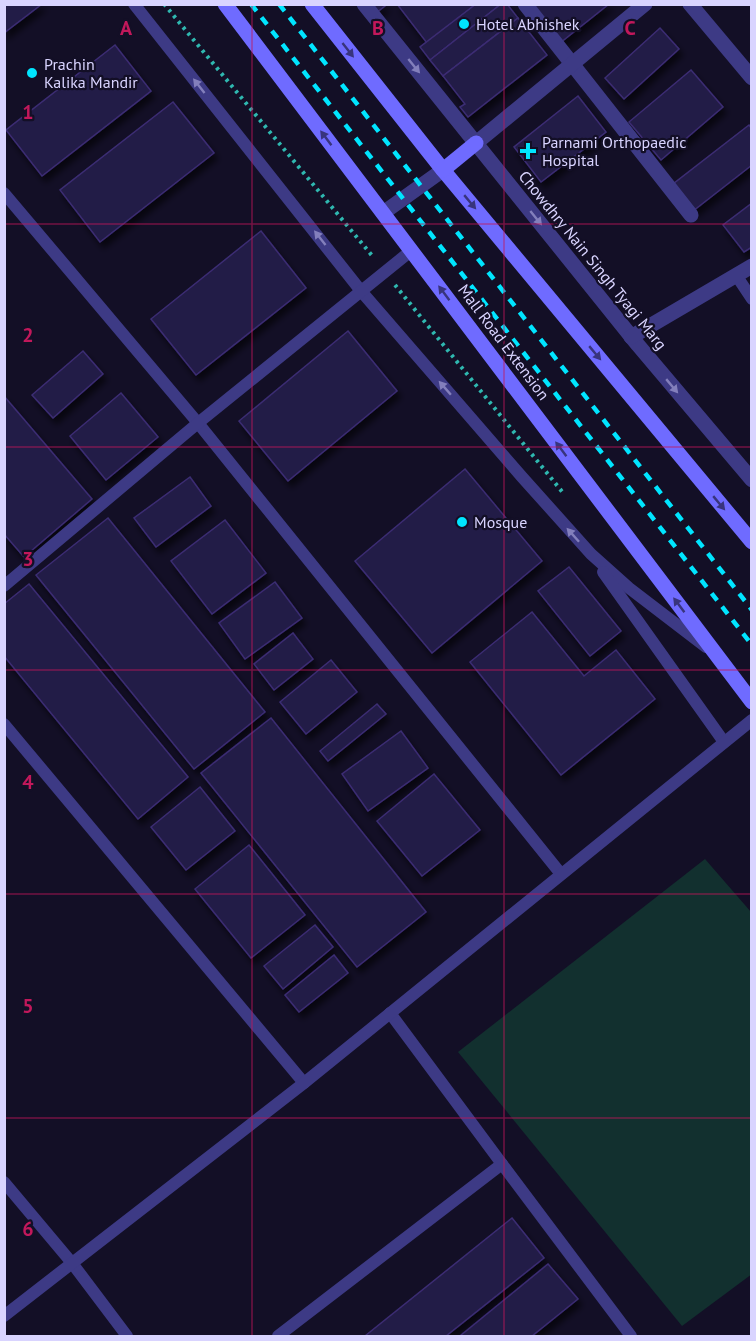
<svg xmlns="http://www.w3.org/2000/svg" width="756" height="1341" font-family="'PT Sans',sans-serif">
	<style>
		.green { fill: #12302f }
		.building { fill: #241b47; stroke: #3b2d73; stroke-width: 1.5; filter: url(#shadow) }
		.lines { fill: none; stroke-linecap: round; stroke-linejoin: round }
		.path { stroke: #2fb8b0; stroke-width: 4; stroke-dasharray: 3 4.5; stroke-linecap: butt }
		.service { stroke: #3d3a85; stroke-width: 12 }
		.minor { stroke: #3d3a85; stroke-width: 15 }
		.secondary { stroke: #6f6bff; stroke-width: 15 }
		.rail { stroke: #00e5ff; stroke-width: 4.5; stroke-dasharray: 9 8; stroke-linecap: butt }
		.oneway { fill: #38347d }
		.oneway2 { fill: #837fbc }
		.grid { fill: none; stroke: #c2185b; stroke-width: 1.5; stroke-opacity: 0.55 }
		.poi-dot { fill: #00e5ff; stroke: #130f26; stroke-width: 2 }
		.labels { text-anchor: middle; stroke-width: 4.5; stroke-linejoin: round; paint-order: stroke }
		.poi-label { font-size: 16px; fill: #d9d4ff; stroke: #130f26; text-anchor: start }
		.street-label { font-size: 16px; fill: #d9d4ff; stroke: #130f26 }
		.grid-label { font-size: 20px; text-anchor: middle; font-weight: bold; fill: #c2185b; stroke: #130f26; stroke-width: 4.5; stroke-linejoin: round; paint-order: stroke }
	</style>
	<defs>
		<filter id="shadow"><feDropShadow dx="3.5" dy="6" stdDeviation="3" flood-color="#0009"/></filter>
	</defs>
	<rect width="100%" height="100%" fill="#130f26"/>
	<polygon class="green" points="705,859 751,912 752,1274 682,1326 458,1052"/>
	<g class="building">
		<polygon points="4,4 42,4 4,33"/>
		<polygon points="370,4 384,4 385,6 376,13"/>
		<polygon points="397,4 476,4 427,43"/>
		<polygon points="476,4 501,4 430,60 420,47"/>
		<polygon points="501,4 507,4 518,18 443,76 430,60"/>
		<polygon points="538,4 609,4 560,43 532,9"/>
		<polygon points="518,18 547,55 468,117 460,107 465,104 443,76"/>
		<polygon points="660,28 679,49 624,99 605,78"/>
		<polygon points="115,45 151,91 42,176 6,130"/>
		<polygon points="691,70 723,107 661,160 629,122"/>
		<polygon points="578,96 606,132 541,182 514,147"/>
		<polygon points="173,102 214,153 100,242 60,190"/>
		<polygon points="749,125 752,129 752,165 693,211 673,184"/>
		<polygon points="752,203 752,247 744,252 723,225"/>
		<polygon points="261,231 306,288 196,375 151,319"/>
		<polygon points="348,331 397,391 288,481 239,421"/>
		<polygon points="83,351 103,374 53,418 32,395"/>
		<polygon points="121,393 158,437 106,480 70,436"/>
		<polygon points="4,396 92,499 24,557 4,534"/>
		<polygon points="465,469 542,561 432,653 355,561"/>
		<polygon points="190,477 211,506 156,547 134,518"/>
		<polygon points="108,518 265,712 194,769 36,575"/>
		<polygon points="225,520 266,573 212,614 171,561"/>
		<polygon points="569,567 621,631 590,656 538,591"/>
		<polygon points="275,582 302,618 245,659 219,623"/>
		<polygon points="29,584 188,777 138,819 4,656 4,604"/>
		<polygon points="532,612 584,676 616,650 655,699 561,775 470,662"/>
		<polygon points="293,633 313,659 274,690 254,664"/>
		<polygon points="331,660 357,692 306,734 280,702"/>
		<polygon points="377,704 386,714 328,761 320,751"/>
		<polygon points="271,718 426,912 357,967 201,773"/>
		<polygon points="401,731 428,768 368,811 342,774"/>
		<polygon points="434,774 480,830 422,876 377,821"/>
		<polygon points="200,787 235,831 186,870 151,827"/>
		<polygon points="249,845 305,915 251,958 195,889"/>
		<polygon points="315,925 333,947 283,989 264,966"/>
		<polygon points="334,955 348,973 299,1012 285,995"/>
		<polygon points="512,1218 544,1258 446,1336 365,1336"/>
		<polygon points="548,1264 578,1299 532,1336 460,1336"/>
	</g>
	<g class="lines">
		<g class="path">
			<polyline points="164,4 374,258"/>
			<polyline points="395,285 564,494"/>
		</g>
		<g class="service">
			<polyline points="134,4 361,291 522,477 591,554 629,588 706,647"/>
			<polyline points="4,193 198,423 561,874"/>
			<polyline points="736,275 752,299"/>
			<polyline points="603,572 724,742"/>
			<polyline points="4,586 198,423 412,250"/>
			<polyline points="4,724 304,1083"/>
			<polyline points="390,1013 502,1164"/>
			<polyline points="4,1182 72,1263 127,1336"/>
			<polyline points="4,1316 304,1083 752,720"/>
			<polyline points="278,1336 502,1164 631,1336"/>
		</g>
		<g class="minor">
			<polyline points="364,4 638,345 752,480"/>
			<polyline points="525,4 691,215"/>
			<polyline points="690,4 752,78"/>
			<polyline points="476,143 645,4"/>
			<polyline points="383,213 443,170"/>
			<polyline points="631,337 752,266"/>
		</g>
		<g class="secondary">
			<polyline points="225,4 752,702"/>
			<polyline points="312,4 443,170 752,542"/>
			<polyline points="443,170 476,143"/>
		</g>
		<g class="rail">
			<polyline points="251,4 752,645"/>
			<polyline points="279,4 752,610"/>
		</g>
	</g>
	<defs><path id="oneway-solid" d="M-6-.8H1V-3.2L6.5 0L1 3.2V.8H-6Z" transform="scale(1.5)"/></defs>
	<g class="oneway">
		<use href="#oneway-solid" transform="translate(348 50) rotate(52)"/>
		<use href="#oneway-solid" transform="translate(326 138) rotate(-127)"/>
		<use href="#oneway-solid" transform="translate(470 202) rotate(50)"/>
		<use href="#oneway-solid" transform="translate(444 293) rotate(-127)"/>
		<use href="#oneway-solid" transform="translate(595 353) rotate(50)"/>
		<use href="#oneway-solid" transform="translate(561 449) rotate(-127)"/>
		<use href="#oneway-solid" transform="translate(719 503) rotate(50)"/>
		<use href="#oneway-solid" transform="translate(679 605) rotate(-127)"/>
	</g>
	<g class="oneway2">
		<use href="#oneway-solid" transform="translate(414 66) rotate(51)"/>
		<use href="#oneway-solid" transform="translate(199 86) rotate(-128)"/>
		<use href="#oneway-solid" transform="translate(536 218) rotate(51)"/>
		<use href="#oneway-solid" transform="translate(320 238) rotate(-128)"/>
		<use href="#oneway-solid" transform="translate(672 386) rotate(50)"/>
		<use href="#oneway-solid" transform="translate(445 388) rotate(-131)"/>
		<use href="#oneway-solid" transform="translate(573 535) rotate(-132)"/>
	</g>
	<path class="grid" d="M252 4V1336M504 4V1336M4 224H752M4 447H752M4 670H752M4 894H752M4 1118H752"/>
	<g class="poi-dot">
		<circle cx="464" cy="24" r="6"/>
		<circle cx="32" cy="73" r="6"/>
		<path d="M525 142h6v6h6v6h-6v6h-6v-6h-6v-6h6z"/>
		<circle cx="462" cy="522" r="6"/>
	</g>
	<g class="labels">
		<g class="poi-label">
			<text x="476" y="30">Hotel Abhishek</text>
			<text x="44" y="70">Prachin<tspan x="44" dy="18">Kalika Mandir</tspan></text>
			<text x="542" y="148">Parnami Orthopaedic<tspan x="542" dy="18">Hospital</tspan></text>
			<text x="474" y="528">Mosque</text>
		</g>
		<g class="street-label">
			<text transform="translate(593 260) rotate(51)" y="6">Chowdhry Nain Singh Tyagi Marg</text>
			<text transform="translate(504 342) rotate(53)" y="6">Mall Road Extension</text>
		</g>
	</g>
	<g class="grid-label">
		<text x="126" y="35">A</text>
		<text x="378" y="35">B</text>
		<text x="630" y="35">C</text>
		<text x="28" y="119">1</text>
		<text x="28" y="342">2</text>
		<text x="28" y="566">3</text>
		<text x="28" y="789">4</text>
		<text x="28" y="1013">5</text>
		<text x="28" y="1236">6</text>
	</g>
	<rect width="756" height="1341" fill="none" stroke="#d9d4ff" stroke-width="12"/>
</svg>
